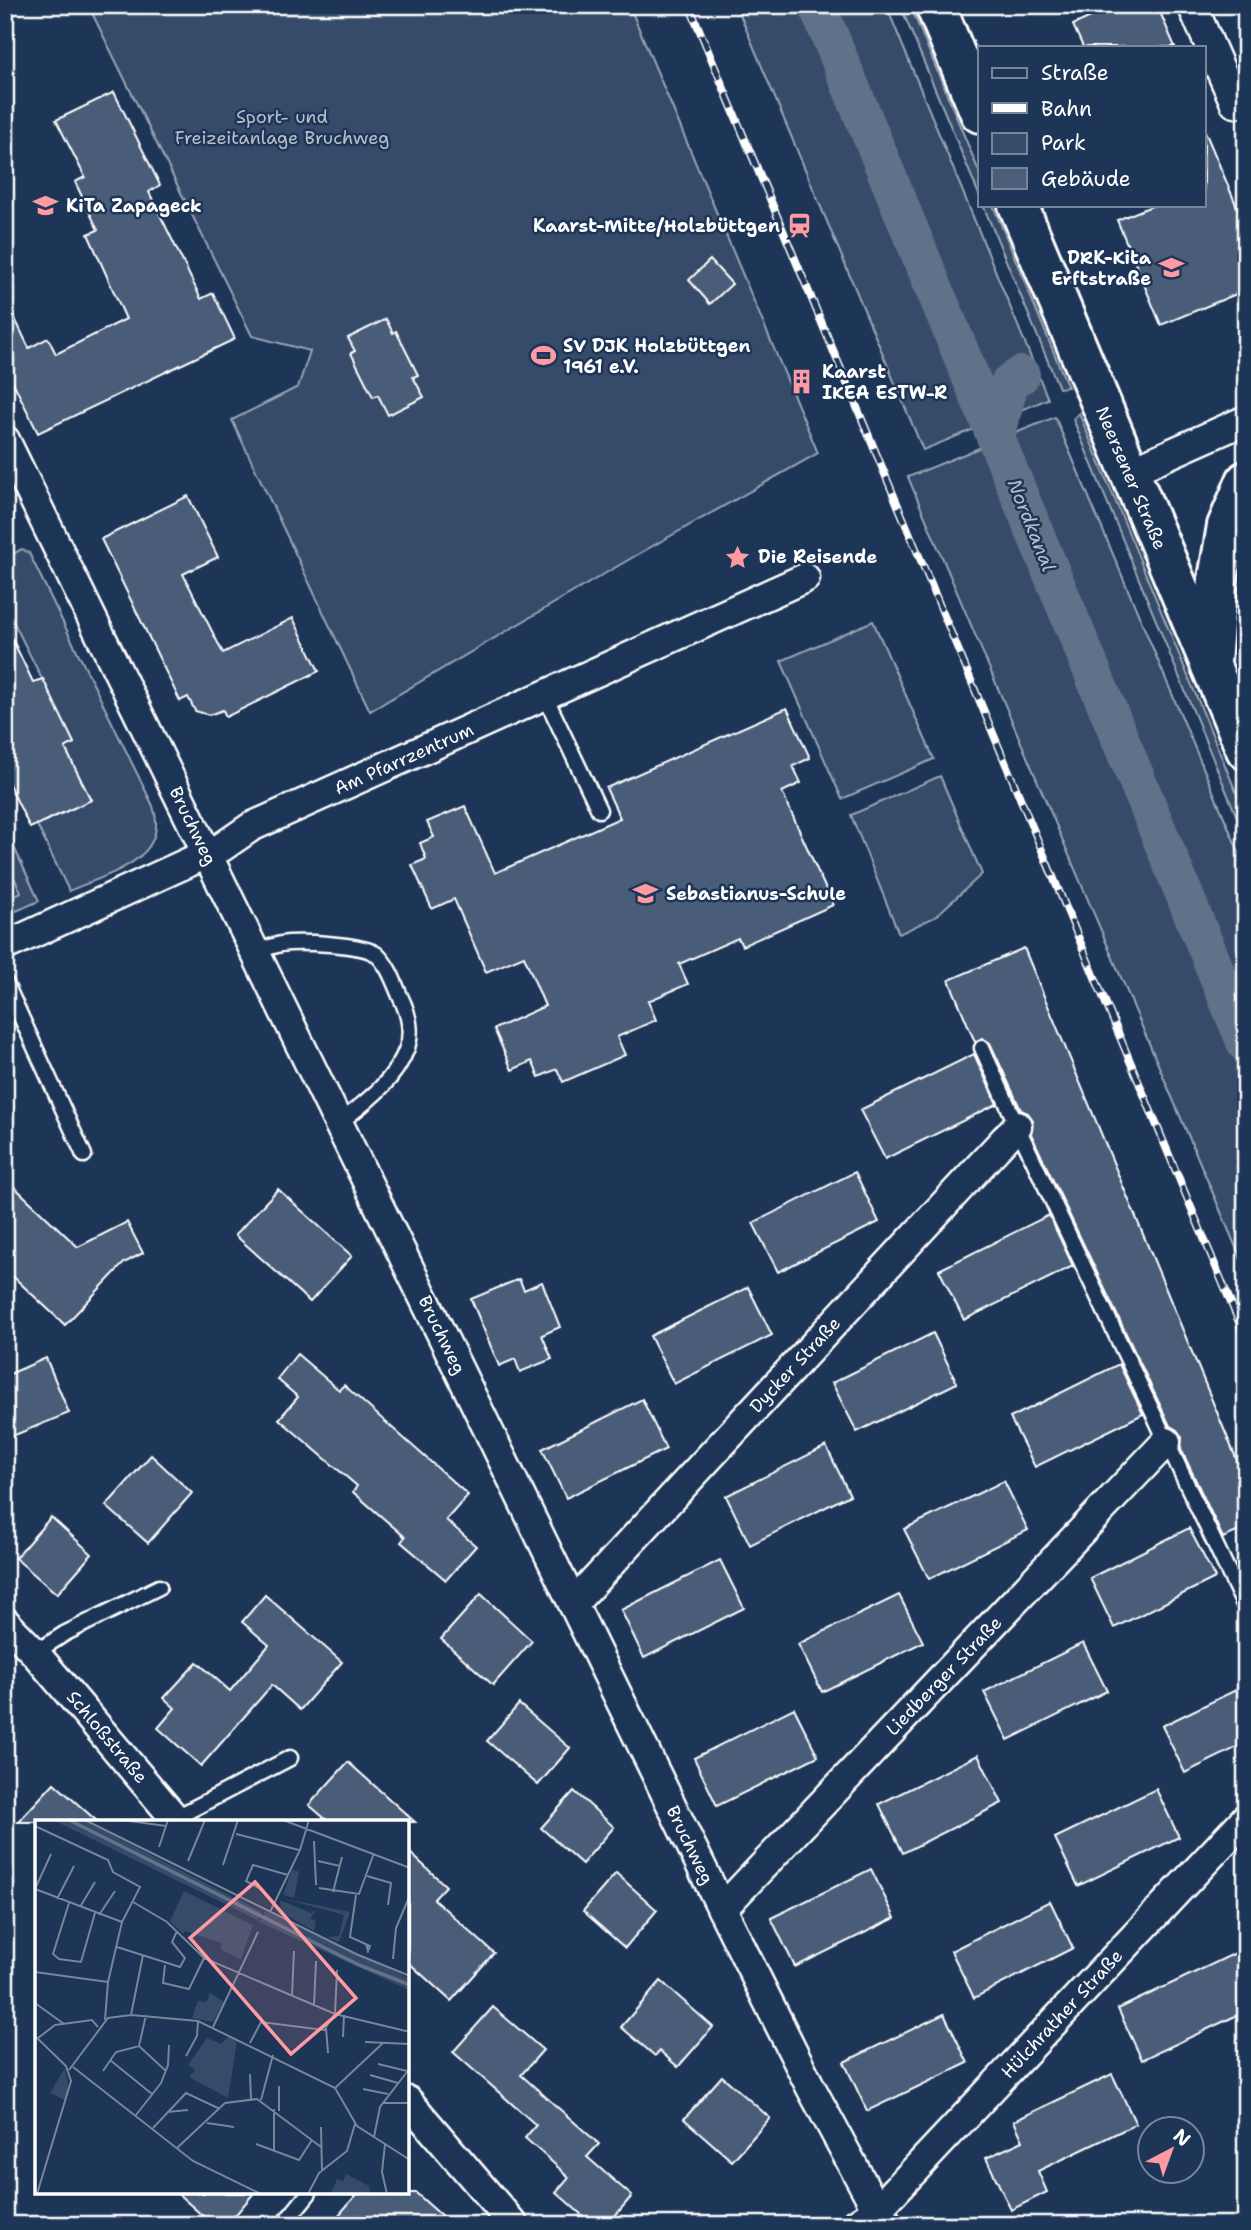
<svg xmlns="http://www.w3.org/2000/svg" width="1251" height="2230" font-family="'Shantell Sans',sans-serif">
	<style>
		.green { fill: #364b69; stroke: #9aa5b4; stroke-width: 2 }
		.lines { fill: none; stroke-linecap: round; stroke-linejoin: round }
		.canal { stroke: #617289; stroke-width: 38 }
		.building { fill: #4a5d79; stroke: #fff; stroke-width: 2 }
		.lane-casing { stroke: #fff; stroke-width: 19 }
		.street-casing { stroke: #fff; stroke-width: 33 }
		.secondary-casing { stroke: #fff; stroke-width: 44 }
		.lane { stroke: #1d3557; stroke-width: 14 }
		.street { stroke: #1d3557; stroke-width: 28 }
		.secondary { stroke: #1d3557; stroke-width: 38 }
		.rail-casing { stroke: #fff; stroke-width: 8 }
		.rail { stroke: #1d3557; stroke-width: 5; stroke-dasharray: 16; stroke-linecap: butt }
		.labels { text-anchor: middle; stroke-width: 5; stroke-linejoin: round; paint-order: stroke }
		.park-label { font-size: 18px; fill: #b9c0ca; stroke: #1d3557 }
		.poi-label { font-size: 18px; font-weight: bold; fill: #fff; stroke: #1d3557; text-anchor: start }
		.street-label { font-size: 18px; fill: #fff; stroke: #1d3557 }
		.water-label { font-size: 19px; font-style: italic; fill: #b8c0ca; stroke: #1d3557 }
		.inset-river { fill: none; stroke: #617289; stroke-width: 3.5 }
		.inset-road { fill: none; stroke: #77869a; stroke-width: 2 }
		.view { fill: #ff9aa2; fill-opacity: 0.15; stroke: #ff9aa2; stroke-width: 3.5 }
		.inset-edge { fill: none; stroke: #fff; stroke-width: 3.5 }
	</style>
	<rect width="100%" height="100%" fill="#1d3557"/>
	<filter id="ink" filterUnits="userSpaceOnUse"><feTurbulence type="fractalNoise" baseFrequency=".0143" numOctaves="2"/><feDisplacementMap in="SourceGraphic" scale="14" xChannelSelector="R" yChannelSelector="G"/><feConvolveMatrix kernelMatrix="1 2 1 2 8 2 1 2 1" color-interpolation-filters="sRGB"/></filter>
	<g filter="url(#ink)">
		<g class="green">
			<polygon points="88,5 629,5 818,453 635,556 370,711 232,420 298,387 310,351 252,336"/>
			<polygon points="736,5 886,5 1048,399 923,450"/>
			<polygon points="900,5 910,5 980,174 980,197"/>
			<polygon points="983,205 993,205 1068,387 1059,388"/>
			<polygon points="1079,413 1246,816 1246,839 1073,419"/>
			<polygon points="1055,417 1246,869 1246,1271 908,477"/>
			<path d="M22 549 29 553 153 806C171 860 107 874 69 891L37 825 91 800 65 748 74 743 5 605V558Z"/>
			<polygon points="873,621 934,759 842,799 781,661"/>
			<polygon points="940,776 982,874 935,917 899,934 851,815"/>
			<polygon points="13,845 39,901 14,912 7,899 21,892 5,859 5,848"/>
		</g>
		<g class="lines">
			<g class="canal">
				<polyline points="817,5 1246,1044"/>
				<polyline points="996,438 1010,382 1021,375"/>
			</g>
		</g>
		<g class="building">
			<polygon points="1117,5 1157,5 1175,47 1083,47 1073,25"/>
			<polygon points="114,92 160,185 149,192 201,299 213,293 235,339 38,433 5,366 5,298 29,348 48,338 56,354 126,319 88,234 98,230 75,182 85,177 56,120"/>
			<polygon points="1204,129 1246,228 1246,290 1161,325 1117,220 1154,205 1204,205"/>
			<polygon points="710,260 732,284 710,304 689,280"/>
			<polygon points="386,319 393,333 396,331 418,375 413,377 424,397 388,415 378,395 373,397 351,353 355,351 348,338"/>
			<polygon points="188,496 218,557 183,574 223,653 293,618 319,671 226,717 223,710 209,715 195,711 188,697 180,701 101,539"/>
			<polygon points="5,624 33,682 43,679 74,743 65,748 91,800 30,828 5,776"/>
			<polygon points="787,708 810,758 793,766 801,783 782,792 833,905 742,946 738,938 679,964 688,984 648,1001 656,1020 617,1037 625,1055 563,1082 557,1069 539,1077 532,1061 512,1070 494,1029 545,1006 524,956 486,972 454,899 432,909 412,865 426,859 420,843 434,837 427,822 465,806 495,873 620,818 606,788"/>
			<polygon points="1024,948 1246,1482 1246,1528 1223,1538 1181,1449 1182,1437 1177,1430 1170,1426 1160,1405 1031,1134 1033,1120 1028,1113 1021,1110 990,1043 982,1038 975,1042 949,980"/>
			<polygon points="974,1054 997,1104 885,1159 860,1110"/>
			<polygon points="855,1172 879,1222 778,1272 753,1223"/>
			<polygon points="5,1178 78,1247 127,1222 143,1253 124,1263 65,1325 5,1269"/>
			<polygon points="278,1189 352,1256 310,1302 235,1235"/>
			<polygon points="1049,1215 1073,1266 964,1320 939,1270"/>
			<polygon points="519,1279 524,1290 542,1282 560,1327 542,1335 552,1359 520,1372 515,1359 499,1366 471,1299"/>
			<polygon points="748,1287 772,1335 674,1384 650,1336"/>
			<polygon points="933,1333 957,1383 857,1432 832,1383"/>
			<polygon points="297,1354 339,1390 344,1385 468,1495 446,1520 476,1546 446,1580 401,1542 405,1537 353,1492 357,1486 279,1419 298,1397 277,1379"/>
			<polygon points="46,1358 69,1413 5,1439 5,1376"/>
			<polygon points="1119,1364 1143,1414 1035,1467 1010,1418"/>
			<polygon points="642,1399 666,1449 566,1498 542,1449"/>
			<polygon points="826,1446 850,1495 750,1545 726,1496"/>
			<polygon points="151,1455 192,1493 148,1543 106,1506"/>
			<polygon points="1004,1481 1028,1530 929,1579 904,1529"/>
			<polygon points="51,1517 92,1554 57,1594 15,1558"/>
			<polygon points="1189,1528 1215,1578 1114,1628 1090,1578"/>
			<polygon points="720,1560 744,1608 644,1658 621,1610"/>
			<polygon points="481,1594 532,1641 493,1685 441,1639"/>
			<polygon points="265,1595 342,1662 300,1710 272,1685 201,1766 158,1728 175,1708 164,1698 197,1662 230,1691 269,1645 242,1622"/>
			<polygon points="899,1595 923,1642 822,1692 798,1644"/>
			<polygon points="1083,1643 1107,1691 1008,1740 984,1692"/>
			<polygon points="1246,1685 1246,1743 1185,1773 1162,1726"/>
			<polygon points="519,1704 570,1748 538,1785 487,1741"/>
			<polygon points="794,1708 818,1756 717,1806 694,1758"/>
			<polygon points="978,1755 1002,1803 903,1853 879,1804"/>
			<polygon points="348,1762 415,1822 329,1822 309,1805"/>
			<polygon points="54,1783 98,1822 18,1822"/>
			<polygon points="1156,1789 1179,1837 1078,1886 1055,1838"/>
			<polygon points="574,1791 614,1827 582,1864 541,1828"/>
			<polygon points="408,1851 446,1886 434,1899 494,1953 451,2001 408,1962"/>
			<polygon points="871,1869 895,1918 795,1967 771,1918"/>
			<polygon points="616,1873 657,1910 625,1948 583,1911"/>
			<polygon points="1050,1901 1073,1948 974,1998 951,1951"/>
			<polygon points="1246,1948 1246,2011 1142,2060 1118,2009"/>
			<polygon points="661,1981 713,2027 678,2067 660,2051 655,2056 621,2027"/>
			<polygon points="493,2007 543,2050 521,2075 599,2144 587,2157 632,2196 607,2225 593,2225 556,2192 569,2177 525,2138 536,2125 453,2052"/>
			<polygon points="944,2014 968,2063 867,2111 844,2062"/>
			<polygon points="1112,2074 1136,2124 1038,2171 1047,2192 1011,2210 986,2158 1023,2141 1014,2121"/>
			<polygon points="722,2076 770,2118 732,2161 684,2119"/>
			<polygon points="177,2193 254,2193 227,2225 213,2225"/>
			<polygon points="358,2193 416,2193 452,2225 330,2225"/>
		</g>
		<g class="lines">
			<defs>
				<g id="lane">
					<polyline points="545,696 599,810"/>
					<path d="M255 952C264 949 272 946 281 944 297 941 364 944 376 954 388 964 394 982 400 996 408 1012 413 1031 407 1048 395 1081 366 1102 339 1123"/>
					<polyline points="5,982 84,1155"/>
					<polyline points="982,1048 1017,1126 1246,1609"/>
					<polyline points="35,1653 64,1634 159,1587"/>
					<polyline points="175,1818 290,1758"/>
					<polyline points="283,2225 309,2193"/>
				</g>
				<g id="street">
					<polyline points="1192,5 1235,103"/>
					<polyline points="5,440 722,1909 811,2088 877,2210 889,2225"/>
					<polyline points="1129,472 1246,420"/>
					<polyline points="5,946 222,847 251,827 805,578"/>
					<polyline points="573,1604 1017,1126"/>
					<polyline points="5,1622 35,1653 178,1822"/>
					<polyline points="722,1909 1166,1442"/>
					<polyline points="408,2101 514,2225"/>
					<polyline points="854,2225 877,2210 1246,1818"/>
				</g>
				<g id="secondary">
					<polyline points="935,5 980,113"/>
					<polyline points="1018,205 1246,750"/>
					<polyline points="1211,661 1218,579 1227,526 1246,481"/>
				</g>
			</defs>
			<use href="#lane" class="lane-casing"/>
			<use href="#street" class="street-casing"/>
			<use href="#secondary" class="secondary-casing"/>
			<use href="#lane" class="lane"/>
			<use href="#street" class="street"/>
			<use href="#secondary" class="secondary"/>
			<defs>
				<polyline id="rail" points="689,5 1246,1339"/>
			</defs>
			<use href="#rail" class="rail-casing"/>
			<use href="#rail" class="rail"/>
		</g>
	</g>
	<defs>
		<symbol id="school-bare" viewBox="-9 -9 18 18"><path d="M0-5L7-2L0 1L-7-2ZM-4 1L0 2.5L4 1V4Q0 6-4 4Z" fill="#ff9aa2" stroke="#1d3557" stroke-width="2.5" paint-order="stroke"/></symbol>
		<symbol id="station-bare" viewBox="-9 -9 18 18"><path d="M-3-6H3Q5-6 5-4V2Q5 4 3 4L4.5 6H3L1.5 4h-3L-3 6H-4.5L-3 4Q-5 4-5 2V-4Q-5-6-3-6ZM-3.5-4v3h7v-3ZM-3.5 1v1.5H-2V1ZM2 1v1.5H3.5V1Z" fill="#ff9aa2" stroke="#1d3557" stroke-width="2.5" paint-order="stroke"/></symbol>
		<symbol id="stadium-bare" viewBox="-9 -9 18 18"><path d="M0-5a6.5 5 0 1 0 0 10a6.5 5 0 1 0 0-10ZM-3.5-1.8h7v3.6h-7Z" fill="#ff9aa2" stroke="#1d3557" stroke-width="2.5" paint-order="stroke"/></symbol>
		<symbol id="building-bare" viewBox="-9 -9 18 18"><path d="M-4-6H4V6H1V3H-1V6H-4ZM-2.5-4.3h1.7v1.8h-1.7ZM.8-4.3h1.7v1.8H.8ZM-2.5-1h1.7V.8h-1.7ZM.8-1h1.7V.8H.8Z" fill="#ff9aa2" stroke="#1d3557" stroke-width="2.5" paint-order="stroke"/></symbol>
		<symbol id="sight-bare" viewBox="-9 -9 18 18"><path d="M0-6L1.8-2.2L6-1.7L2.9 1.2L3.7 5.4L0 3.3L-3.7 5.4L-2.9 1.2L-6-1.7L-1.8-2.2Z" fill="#ff9aa2" stroke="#1d3557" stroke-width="2.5" paint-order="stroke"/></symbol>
	</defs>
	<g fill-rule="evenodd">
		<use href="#school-bare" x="28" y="188" width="35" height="35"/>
		<use href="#station-bare" x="782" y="208" width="35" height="35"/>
		<use href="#school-bare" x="1154" y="250" width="35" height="35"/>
		<use href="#stadium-bare" x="526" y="338" width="35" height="35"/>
		<use href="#building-bare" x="784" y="364" width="35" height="35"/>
		<use href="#sight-bare" x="720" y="540" width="35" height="35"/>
		<use href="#school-bare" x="628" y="876" width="35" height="35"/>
	</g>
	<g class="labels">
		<g class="park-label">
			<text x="282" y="123">Sport- und<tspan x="282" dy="21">Freizeitanlage Bruchweg</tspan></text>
		</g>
		<g class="poi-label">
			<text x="66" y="212">KiTa Zapageck</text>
			<text x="780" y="232" text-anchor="end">Kaarst-Mitte/Holzbüttgen</text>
			<text x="1151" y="264" text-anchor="end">DRK-Kita<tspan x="1151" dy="21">Erftstraße</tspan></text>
			<text x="563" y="352">SV DJK Holzbüttgen<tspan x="563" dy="21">1961 e.V.</tspan></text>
			<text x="822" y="378">Kaarst<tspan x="822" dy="21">IKEA ESTW-R</tspan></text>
			<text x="758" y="563">Die Reisende</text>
			<text x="666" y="900">Sebastianus-Schule</text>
		</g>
		<g class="street-label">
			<text transform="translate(1131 478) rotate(67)" y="6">Neersener Straße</text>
			<text transform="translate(404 759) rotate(-24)" y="6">Am Pfarrzentrum</text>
			<text transform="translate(193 826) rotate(64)" y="6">Bruchweg</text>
			<text transform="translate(442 1335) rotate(64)" y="6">Bruchweg</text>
			<text transform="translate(795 1365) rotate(-47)" y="6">Dycker Straße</text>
			<text transform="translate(944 1676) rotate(-46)" y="6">Liedberger Straße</text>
			<text transform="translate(107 1737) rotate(50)" y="6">Schloßstraße</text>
			<text transform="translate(690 1845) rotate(64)" y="6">Bruchweg</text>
			<text transform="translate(1062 2014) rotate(-47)" y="6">Hülchrather Straße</text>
		</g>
		<g class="water-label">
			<text transform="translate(1032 525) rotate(68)" y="7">Nordkanal</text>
		</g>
	</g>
	<g transform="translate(35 1820)">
		<rect width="374" height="374" fill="#1d3557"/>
		<path d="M18 0H32L57 12 36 0H48L227 92 223 100ZM257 49 264 52 259 78 248 75ZM149 71 218 105 206 139 186 130 187 123 150 111 148 114 135 101ZM246 78 315 92 304 122 292 117 304 116 309 95ZM245 80 276 93 281 90 275 99 281 101 279 111 246 92ZM230 91 374 158V170L224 102ZM175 173 189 182 178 202 157 198 163 181 171 182ZM193 217 202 221 193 278 154 257 160 250 153 245 172 218 186 224ZM30 248 34 270 0 374 30 280 15 273ZM311 354 334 366 335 374H296L302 359 308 361Z" fill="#364b69"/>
		<path class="inset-river" d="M34 0 324 145 375 165"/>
		<path class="inset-road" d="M50 0 321 134 375 156M87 0 131 6M248 0 375 48M0 6 73 40 78 52 105 67 87 102 73 162 70 200M201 14 264 30M279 21 281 65M124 27 133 0M153 41 170 0M283 41 305 46M188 45 203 0M332 56 356 63 353 85M224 68 211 61 218 45 253 55M284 68 324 74 339 33M0 69 87 102M0 69 16 34M298 72 307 37M321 75 315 117 335 126 333 131 331 124M22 79 39 46M98 82 132 102 169 138 300 194 375 212M34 83 18 134 24 139 46 142 60 93M45 87 60 62M235 92 265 30 274 0M64 95 80 71M82 127 145 147 150 138 137 122 142 111M358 139 361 108 375 75M130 145 128 163 154 169 169 138M0 152 73 162M257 176 259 131M0 183 29 204M279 185 281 141M96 195 108 135M178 207 223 112M291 208 293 233M0 216 31 246 36 261 2 374M308 217 309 195M3 218 20 205 57 200 63 207M330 222 375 224M215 223 226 202 289 210 300 194 302 150M104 226 111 195M151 236 162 216 163 201M75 240 117 274M343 244 372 251M38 247 158 341 226 374M34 250 73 198 96 195 163 201 300 268 322 306 375 340M68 251 81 232 104 226 131 251M215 254 216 279M335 255 363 263M244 266V291M300 268 348 223M328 269 353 274M226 280 238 235M349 283H375M132 292 153 290M101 295 126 263 133 245 134 225M172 303 199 307M286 307 287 351M118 308 151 273 185 289M339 317 345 287 375 248M221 324 264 340 277 320M350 324 347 352 352 374M142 328 190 283 222 279 286 327M239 331V289M273 374 284 353 312 331 320 304"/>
		<path class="view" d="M220 62 321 178 256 234 155 118Z"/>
		<rect width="374" height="374" class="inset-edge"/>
	</g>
	<rect width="1251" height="2230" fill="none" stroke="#1d3557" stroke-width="28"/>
	<rect x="14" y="14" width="1223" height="2202" fill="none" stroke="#fff" stroke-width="2.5" filter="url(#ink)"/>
	<rect x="978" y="46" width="228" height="161" fill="#1d3557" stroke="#77869a" stroke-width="2"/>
	<rect x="992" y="68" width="35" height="10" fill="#1d3557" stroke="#77869a" stroke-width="2"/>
	<text x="1041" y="80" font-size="21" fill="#ffffff">Straße</text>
	<rect x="992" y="103" width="35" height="10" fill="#ffffff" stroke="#77869a" stroke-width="2"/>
	<text x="1041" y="116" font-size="21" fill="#ffffff">Bahn</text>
	<rect x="992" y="133" width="35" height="21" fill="#364b69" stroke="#77869a" stroke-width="2"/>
	<text x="1041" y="150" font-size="21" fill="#ffffff">Park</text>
	<rect x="992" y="168" width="35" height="21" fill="#4a5d79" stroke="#77869a" stroke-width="2"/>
	<text x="1041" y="186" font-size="21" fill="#ffffff">Gebäude</text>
	<g transform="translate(1171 2150) rotate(41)"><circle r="33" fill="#1d3557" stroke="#77869a" stroke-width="2"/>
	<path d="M0-5L12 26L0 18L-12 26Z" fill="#ff9aa2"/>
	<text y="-10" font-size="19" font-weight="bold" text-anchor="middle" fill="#ffffff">N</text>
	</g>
</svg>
